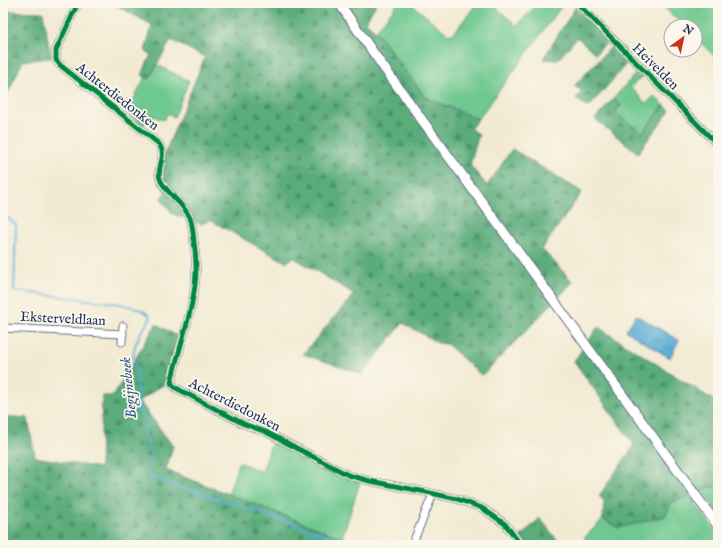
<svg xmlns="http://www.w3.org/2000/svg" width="721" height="548" font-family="'IM FELL English',serif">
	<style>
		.green { fill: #6ec88f; stroke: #447c76 }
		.forest { fill: url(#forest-firs); stroke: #3a6e6c }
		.water { fill: url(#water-ripples); stroke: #3a6d99 }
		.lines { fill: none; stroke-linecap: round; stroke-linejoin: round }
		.stream { stroke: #59abd4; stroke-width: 2 }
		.minor-casing { stroke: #667086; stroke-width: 9 }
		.major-casing { stroke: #667086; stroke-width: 11 }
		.minor { stroke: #fff; stroke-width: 7 }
		.major { stroke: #fff; stroke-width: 9 }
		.cycleway-casing { stroke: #fbf7ec; stroke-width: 8 }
		.cycleway { stroke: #00873e; stroke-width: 5 }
		.labels { text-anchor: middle; stroke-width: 3.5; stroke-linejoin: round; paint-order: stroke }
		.street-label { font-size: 14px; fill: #1b2f5e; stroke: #fbf7ec }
		.water-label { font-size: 15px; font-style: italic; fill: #315a87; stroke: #fbf7ec }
	</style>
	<defs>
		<pattern id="forest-firs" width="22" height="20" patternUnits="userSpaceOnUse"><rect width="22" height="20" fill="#5aac7a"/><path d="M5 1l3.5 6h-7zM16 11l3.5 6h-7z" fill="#4a8c67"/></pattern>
		<pattern id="water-ripples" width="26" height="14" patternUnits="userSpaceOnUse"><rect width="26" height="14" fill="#59abd4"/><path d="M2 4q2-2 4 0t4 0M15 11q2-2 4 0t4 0" fill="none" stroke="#498caf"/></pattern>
	</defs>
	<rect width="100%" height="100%" fill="#fbf7ec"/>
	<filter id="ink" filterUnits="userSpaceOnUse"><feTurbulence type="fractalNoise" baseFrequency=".025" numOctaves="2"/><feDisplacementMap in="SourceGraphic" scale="8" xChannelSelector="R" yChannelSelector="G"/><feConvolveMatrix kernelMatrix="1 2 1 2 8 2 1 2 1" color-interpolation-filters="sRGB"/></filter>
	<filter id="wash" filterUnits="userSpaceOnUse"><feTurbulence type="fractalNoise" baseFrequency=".012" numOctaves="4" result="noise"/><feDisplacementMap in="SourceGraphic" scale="16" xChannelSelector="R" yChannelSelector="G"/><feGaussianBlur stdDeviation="0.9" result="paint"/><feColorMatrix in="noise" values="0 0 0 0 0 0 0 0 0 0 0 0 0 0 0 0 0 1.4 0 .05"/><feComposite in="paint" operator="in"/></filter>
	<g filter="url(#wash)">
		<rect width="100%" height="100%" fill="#f2ead1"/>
		<g class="green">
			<polygon points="398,3 410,3 448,34 453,34 477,3 491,3 517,26 538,3 564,3 478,119 425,97 376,31"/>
			<polygon points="660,3 718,3 718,60 695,37 695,26 683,26"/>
			<polygon points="157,65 189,81 174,117 168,113 164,120 154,116 152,119 148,117 143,127 127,113 145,77 149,79"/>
			<polygon points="638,71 642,76 631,87 646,104 654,96 664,105 642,134 615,113 621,105 613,99"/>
			<polygon points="273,439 345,477 360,482 342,538 228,494 239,462 262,472"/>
			<polygon points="718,486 718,514 702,491 707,488"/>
			<polygon points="690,496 718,535 718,545 625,545 621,539 615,545 592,545 584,538 603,519 618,528 665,516 671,503"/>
		</g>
		<g class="forest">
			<polygon points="112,3 377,3 365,22 376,31 425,97 478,119 470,129 479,134 470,165 487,186 512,149 582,192 542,249 573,282 482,376 447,344 438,343 403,323 362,374 303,354 354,294 293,257 287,263 210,220 201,224 186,218 174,215 161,199 165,192 155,173 164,155 205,57 171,40 149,79 142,75 151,54 145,51 152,25"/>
			<polygon points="575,8 608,41 596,54 577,37 558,60 543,59"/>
			<polygon points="3,11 43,12 51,58 23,61 3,103"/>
			<polygon points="613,45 629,61 589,107 576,99 582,91 574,86"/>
			<polygon points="613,99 621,105 615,113 642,133 664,105 670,110 638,153 595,119"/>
			<polygon points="156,324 177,336 166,383 139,401 173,446 166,470 355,543 355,545 3,545 3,416 28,418 35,457 100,468 102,396 113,396"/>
			<polygon points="598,327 718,403 718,486 707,488 671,503 665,516 618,528 603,519 604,501 599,496 634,445 574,361"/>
			<polygon points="540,518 561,545 525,545 520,537"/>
		</g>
		<polygon class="water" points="636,315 679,340 670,358 626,331"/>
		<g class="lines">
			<path class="stream" d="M3 214 16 225 14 291 122 304C131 307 146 309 151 318L141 332 135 346 133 357 137 367 138 402 151 456 148 473 150 477C195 492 240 505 285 521 305 528 326 534 345 545"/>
		</g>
	</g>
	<g filter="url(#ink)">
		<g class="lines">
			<defs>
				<g id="minor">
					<path d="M78 3 56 50V60L60 65 159 144C168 157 156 166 160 179 166 194 183 202 190 218 193 225 193 234 194 242 196 256 197 270 195 285 191 318 178 350 171 383L176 388 244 424 266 432 348 475 370 481 426 492 457 499 482 508 505 524 521 545"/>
					<polyline points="577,3 718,145"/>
					<polyline points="3,328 123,334"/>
					<polyline points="122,342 123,326"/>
					<polyline points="412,545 433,494"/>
				</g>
				<polyline id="major" points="339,3 382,65 718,526"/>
			</defs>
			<use href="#minor" class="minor-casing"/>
			<use href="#major" class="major-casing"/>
			<use href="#minor" class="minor"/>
			<use href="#major" class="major"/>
			<defs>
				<g id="cycleway">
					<path d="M78 3 56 50V60L60 65 159 144C168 157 156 166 160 179 166 194 183 202 190 218 193 225 193 234 194 242 196 256 197 270 195 285 191 318 178 350 171 383L176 388 244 424 266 432 348 475 370 481 426 492 457 499 482 508 505 524 521 545"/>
					<polyline points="577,3 718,145"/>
				</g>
			</defs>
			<use href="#cycleway" class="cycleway-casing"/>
			<use href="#cycleway" class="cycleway"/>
		</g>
	</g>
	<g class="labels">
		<g class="street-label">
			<text transform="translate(656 66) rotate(45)" y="5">Heivelden</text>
			<text transform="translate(118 96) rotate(38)" y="5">Achterdiedonken</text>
			<text transform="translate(63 318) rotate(3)" y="5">Eksterveldlaan</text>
			<text transform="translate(235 404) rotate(27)" y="5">Achterdiedonken</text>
		</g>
		<g class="water-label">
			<text transform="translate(128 388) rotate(-96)" y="5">Begijnebeek</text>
		</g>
	</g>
	<rect width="721" height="548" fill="none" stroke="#fbf7ec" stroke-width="16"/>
	<g transform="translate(683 38) rotate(33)"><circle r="19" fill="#fbf7ec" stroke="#a1a7b3"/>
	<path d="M0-3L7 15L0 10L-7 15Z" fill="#c8321e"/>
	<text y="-6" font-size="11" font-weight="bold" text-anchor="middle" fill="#1b2f5e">N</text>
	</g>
</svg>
